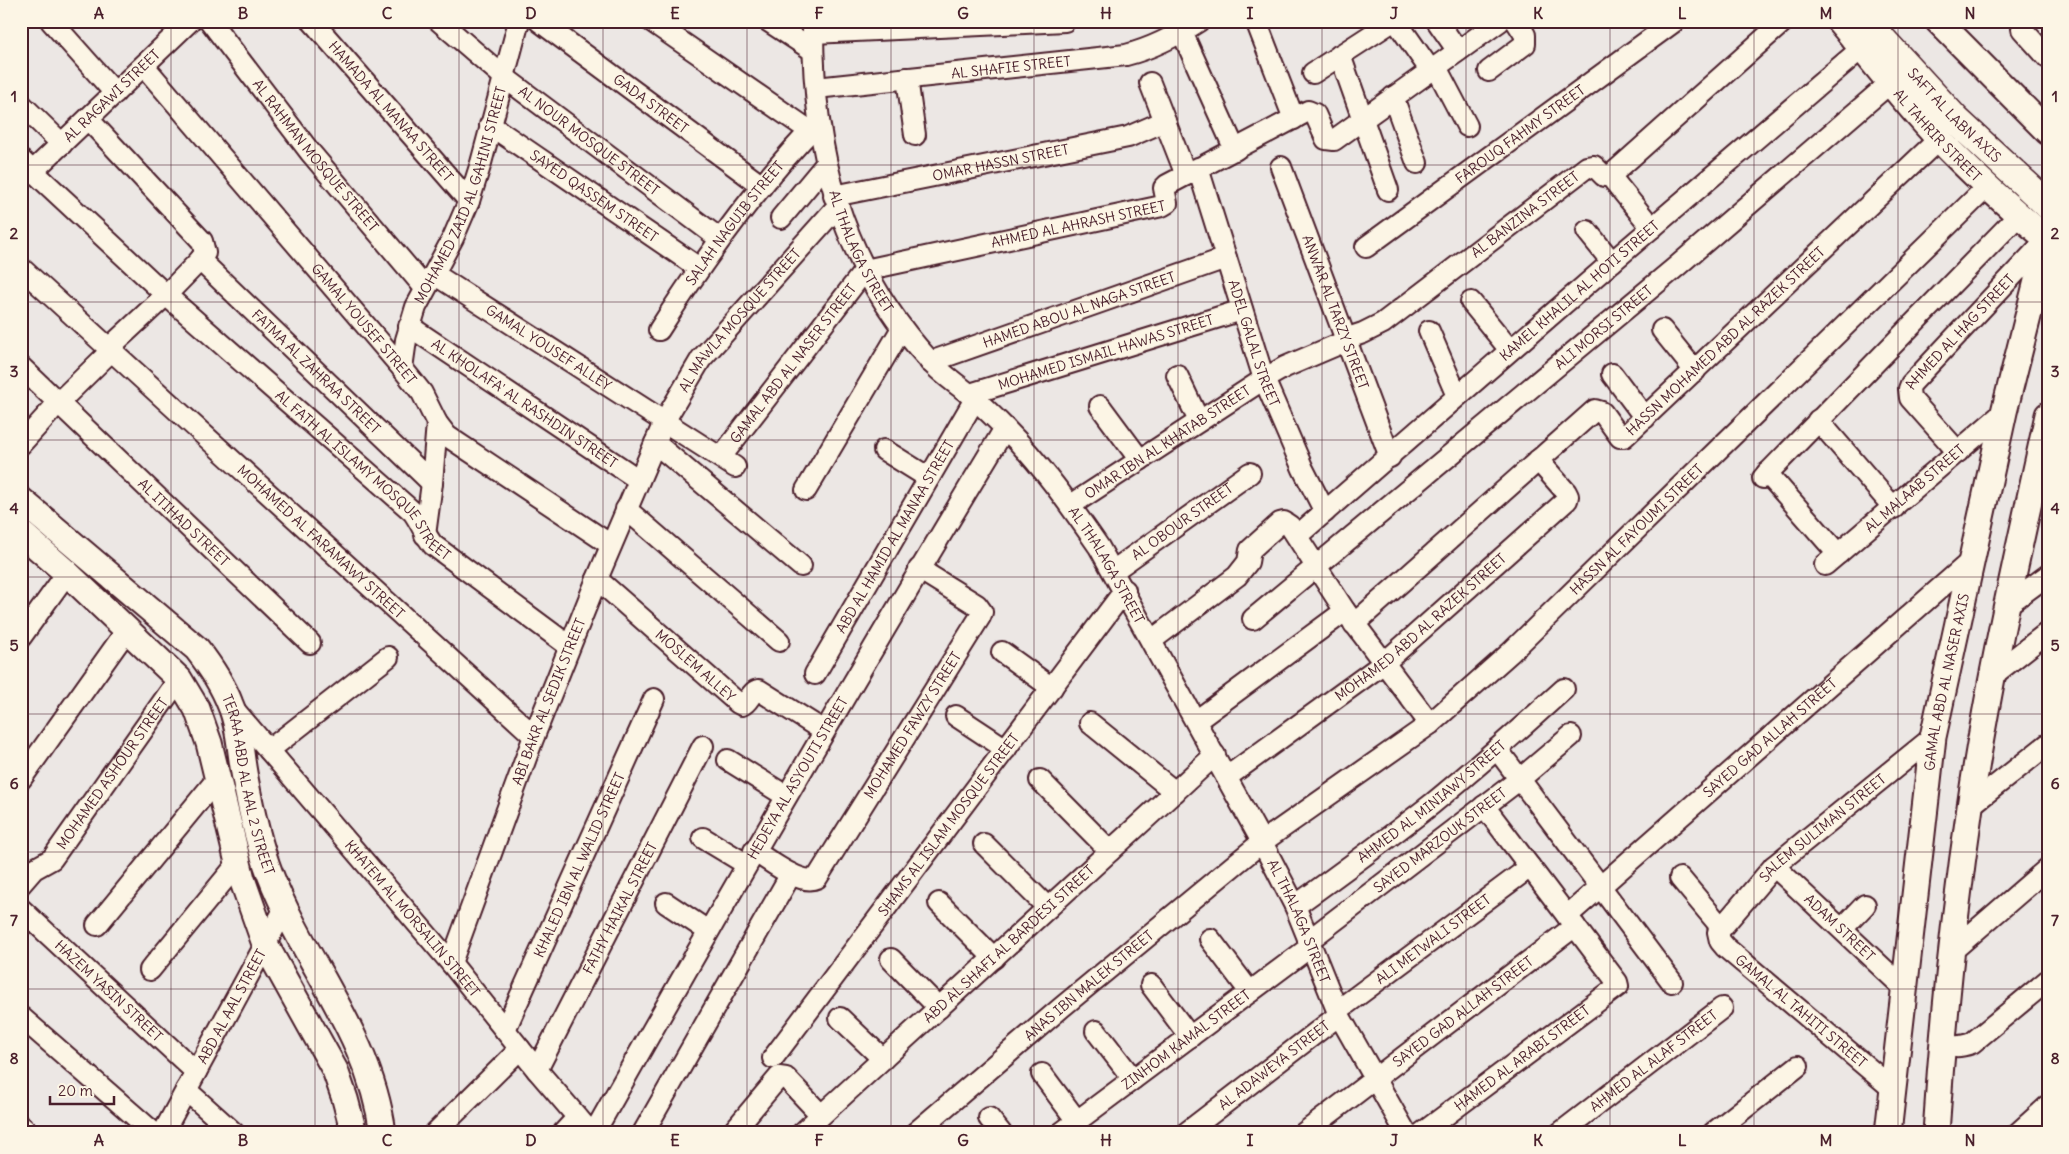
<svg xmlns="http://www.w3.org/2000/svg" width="2069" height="1154" font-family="Delius,sans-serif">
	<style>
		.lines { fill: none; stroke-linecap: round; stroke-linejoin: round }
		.minor-casing { stroke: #4a1f2b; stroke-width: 24 }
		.tertiary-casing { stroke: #4a1f2b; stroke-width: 29 }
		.primary-casing { stroke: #4a1f2b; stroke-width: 31 }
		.minor { stroke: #fcf5e5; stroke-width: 20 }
		.tertiary { stroke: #fcf5e5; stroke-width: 25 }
		.primary { stroke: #fcf5e5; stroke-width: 28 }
		.grid { fill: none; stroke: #4a1f2b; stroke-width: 1; stroke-opacity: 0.55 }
		.labels { text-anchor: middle; stroke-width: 4.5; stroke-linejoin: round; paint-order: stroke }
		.street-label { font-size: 14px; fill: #4a1f2b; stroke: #fcf5e5 }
		.neatline { fill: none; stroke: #4a1f2b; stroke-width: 2 }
		.grid-label { font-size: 16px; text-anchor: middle; font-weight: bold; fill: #4a1f2b }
	</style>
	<rect width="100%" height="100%" fill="#ece7e4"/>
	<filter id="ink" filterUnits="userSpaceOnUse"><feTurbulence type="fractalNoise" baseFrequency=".02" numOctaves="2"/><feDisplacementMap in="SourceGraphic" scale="10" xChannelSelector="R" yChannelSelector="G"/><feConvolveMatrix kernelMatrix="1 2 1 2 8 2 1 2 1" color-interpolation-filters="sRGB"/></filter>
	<g filter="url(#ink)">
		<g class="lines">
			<defs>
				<g id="minor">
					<polyline points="51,21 115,93"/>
					<path id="s1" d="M210 21 310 152 425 288"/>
					<path id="s2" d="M312 21 469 201"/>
					<path id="s3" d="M439 21 504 77 720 239"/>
					<path id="s4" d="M539 21 762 186"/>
					<polyline points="651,21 810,131"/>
					<polyline points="768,21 812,50"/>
					<path id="s5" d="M813 21C812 149 840 263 929 360 940 373 956 383 969 394 982 405 994 417 1005 428 1041 464 1070 505 1099 547L1262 842 1295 906 1339 1015 1406 1133"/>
					<polyline points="1177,21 1235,150"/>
					<polyline points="1256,21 1294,119"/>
					<polyline points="1396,21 1431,71"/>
					<polyline points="1437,21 1458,51"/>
					<polyline points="2022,29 2048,58"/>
					<polyline points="813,33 1065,21"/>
					<polyline points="1340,55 1388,190"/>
					<path id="s6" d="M144 66 402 368 422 393 437 423 447 436 611 545"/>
					<polyline points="1436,67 1467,126"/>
					<polyline points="1489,71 1525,44 1525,35 1516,21"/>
					<polyline points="1313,73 1393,21"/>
					<polyline points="907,78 915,135"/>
					<polyline points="1150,83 1186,175"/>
					<path id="s7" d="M816 88 1126 55C1153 48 1176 36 1199 21"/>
					<polyline points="1393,97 1417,163"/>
					<polyline points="21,104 62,144"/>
					<polyline points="88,119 202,241 205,253 200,260 166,295 109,348"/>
					<path id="s8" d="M490 125 699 268"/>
					<path id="s9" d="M21 160 166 295 413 512C421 523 425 535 433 545L569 646"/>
					<path id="s10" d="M1281 167 1390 457"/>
					<path id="s11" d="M1198 168 1264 379 1303 469 1325 512"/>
					<path id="s12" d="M33 171 190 21"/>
					<polyline points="1610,176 1652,228"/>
					<path id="s13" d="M834 196 1128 137 1165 121"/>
					<polyline points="781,218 826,164"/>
					<polyline points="1587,231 1612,262"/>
					<path id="s14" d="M1366 247 1675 21"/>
					<path id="s15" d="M200 260 432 483"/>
					<path id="s16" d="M21 268 534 736"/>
					<path id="s17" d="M434 274 735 467"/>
					<polyline points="1471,302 1510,350"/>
					<path id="s18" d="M409 326 639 480"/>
					<path id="s19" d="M659 330C706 256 757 185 819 122"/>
					<polyline points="1662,330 1695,371"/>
					<polyline points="1429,331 1457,396"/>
					<path id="s20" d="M1345 339 1363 333 1383 323 1587 167 1594 166 1604 176H1610L1784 21"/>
					<path id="s21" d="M930 362 1226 258"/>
					<path id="s22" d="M21 367 310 643"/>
					<path id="s23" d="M402 368 406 340 416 307 453 238 469 201 481 163 519 21"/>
					<polyline points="1612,374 1645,418"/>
					<polyline points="1177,375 1199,421"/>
					<path id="s24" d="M970 394 1242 310"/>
					<polyline points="1100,406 1140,460"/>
					<polyline points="1818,420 1894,508"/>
					<polyline points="655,443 801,566"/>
					<polyline points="21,444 59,402 112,350"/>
					<polyline points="884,450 929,478"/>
					<path id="s25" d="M1958 452 1910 398 1909 389 1911 384 2047 239"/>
					<path id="s26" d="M721 457 865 270 1162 206 1167 203 1164 188 1167 185 1308 111 1315 114 1326 139 1334 140 1500 21"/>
					<polyline points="1767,473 1838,554"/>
					<polyline points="1763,478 2019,215"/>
					<polyline points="806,490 902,328"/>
					<path id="s27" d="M1071 505 1264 379 1285 367 1346 341"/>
					<polyline points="626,509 779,641"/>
					<polyline points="425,535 432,483 437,423"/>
					<path id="s28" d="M1297 536 1612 262 1862 48"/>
					<path id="s29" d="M1825 565 2004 412"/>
					<path id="s30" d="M1113 571 1250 473"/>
					<path id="s31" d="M597 579 738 703 742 705C750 702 750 691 759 690L824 731"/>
					<polyline points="2007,605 2048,575"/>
					<path id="s32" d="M1253 619 1676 267 1890 83"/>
					<path id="s33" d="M1354 624 1595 410 1602 412 1620 437H1624L1939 139"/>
					<polyline points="21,637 67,573"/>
					<polyline points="1152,640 1237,576 1248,562 1250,550 1280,523 1284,522 1290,526 1345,611 1430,724"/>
					<polyline points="1002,652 1052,688"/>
					<path id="s34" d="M815 674 975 399"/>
					<polyline points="1992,676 2048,632"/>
					<path id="s35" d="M232 707 451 963 537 1070 591 1133"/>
					<polyline points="956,716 1006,749"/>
					<polyline points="1196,721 1345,611"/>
					<polyline points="1090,723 1175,792"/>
					<polyline points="1497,749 1672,982"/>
					<polyline points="269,750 388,657"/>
					<polyline points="728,760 786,796"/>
					<path id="s36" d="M1227 777 1384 663 1567 500 1568 496 1566 492 1538 460"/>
					<polyline points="21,779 127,630"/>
					<polyline points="1040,780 1110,851"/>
					<polyline points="1970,806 2048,744"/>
					<polyline points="703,838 746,864"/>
					<polyline points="984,844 1048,908"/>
					<path id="s37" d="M754 851C769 860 800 886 817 878L980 617 982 612 977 605 919 569"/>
					<path id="s38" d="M1774 866 1906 990"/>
					<polyline points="1680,878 1721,927"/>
					<path id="s39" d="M21 884 34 869 52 859 179 679"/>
					<polyline points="666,903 708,931"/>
					<polyline points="939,903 994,958"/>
					<path id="s40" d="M1295 906C1341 873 1387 839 1432 804 1477 767 1521 728 1564 689"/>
					<path id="s41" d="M21 909 196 1072"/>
					<path id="s42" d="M1567 916 1972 560"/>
					<polyline points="97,925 217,779"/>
					<polyline points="1842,929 1865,905"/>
					<polyline points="1210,939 1250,992"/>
					<path id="s43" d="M1308 941 1520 779 1571 736"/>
					<polyline points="1951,952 2048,868"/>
					<polyline points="891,959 939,1008"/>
					<path id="s44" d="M451 963 534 736 597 579 665 420 701 359 837 207"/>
					<polyline points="150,970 238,863"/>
					<polyline points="1151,985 1190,1037"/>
					<path id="s45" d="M1337 1011 1530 867"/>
					<polyline points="21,1017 154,1133"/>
					<polyline points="840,1018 883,1059"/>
					<path id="s46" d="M505 1030 654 699"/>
					<polyline points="1096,1031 1133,1079"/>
					<path d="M1942 1041C1952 1048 1960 1047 1972 1043L2048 980"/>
					<path id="s47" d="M773 1058 1125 590"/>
					<path id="s48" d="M537 1070 703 746"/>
					<polyline points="1042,1074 1077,1121"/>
					<path id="s49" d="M1893 1089 1725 947 1720 941 1718 932 1774 866 1933 737"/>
					<polyline points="186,1090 234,1133"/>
					<polyline points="989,1118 1001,1133"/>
					<polyline points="21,1126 29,1133"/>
					<path id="s50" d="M163 1133 285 908"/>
					<polyline points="435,1133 520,1049"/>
					<polyline points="563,1133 577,1118"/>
					<path id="s51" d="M594 1133C728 896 864 661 1005 428"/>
					<polyline points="643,1133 791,874"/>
					<polyline points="732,1133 779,1077 786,1078 821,1115"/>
					<path id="s52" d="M802 1133 1215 755"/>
					<path id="s53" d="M915 1133 1062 1007 1262 842 1430 724 1510 653 1987 187"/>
					<path id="s54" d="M1061 1133 1310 947"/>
					<path id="s55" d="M1186 1133 1339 1015"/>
					<path id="s56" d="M1304 1133 1575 926"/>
					<path id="s57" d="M1422 1133 1618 986 1617 982 1484 806"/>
					<path id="s58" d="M1560 1133 1722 1008"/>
					<polyline points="1713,1133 1798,1066"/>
					<polyline points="2018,1133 2048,1106"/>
				</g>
				<g id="tertiary">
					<path id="s59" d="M1839 21C1872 60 1903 101 1938 138 1972 174 2010 208 2048 240"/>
					<polyline points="1938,21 2048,132"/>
					<path id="s60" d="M21 500 197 649C211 667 222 683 230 704 240 727 240 754 245 778 251 810 258 843 270 874 304 963 370 1034 383 1133"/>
					<polyline points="21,533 67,573 179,679 197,709 209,743 242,879 265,944 335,1070 345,1099 354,1133"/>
					<path id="s61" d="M1888 1133 1933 737 2004 412 2048 237"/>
					<path d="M1936 1133C1943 1023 1954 915 1970 807 1989 675 2020 545 2048 415"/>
				</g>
				<g id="primary">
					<path id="s62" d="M1865 21 1956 120 2048 205"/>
				</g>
			</defs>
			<use href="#minor" class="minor-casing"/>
			<use href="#tertiary" class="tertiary-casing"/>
			<use href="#primary" class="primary-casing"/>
			<use href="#minor" class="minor"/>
			<use href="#tertiary" class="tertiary"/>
			<use href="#primary" class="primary"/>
		</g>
	</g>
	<path class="grid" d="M171 21V1133M315 21V1133M459 21V1133M603 21V1133M747 21V1133M891 21V1133M1034 21V1133M1178 21V1133M1322 21V1133M1466 21V1133M1610 21V1133M1754 21V1133M1898 21V1133M21 165H2048M21 302H2048M21 440H2048M21 577H2048M21 714H2048M21 852H2048M21 989H2048"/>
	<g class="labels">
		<g class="street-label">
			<text dy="5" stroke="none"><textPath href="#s7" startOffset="196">AL SHAFIE STREET</textPath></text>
			<text dy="5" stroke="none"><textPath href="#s12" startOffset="109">AL RAGAWI STREET</textPath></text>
			<text dy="5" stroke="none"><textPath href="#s4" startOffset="139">GADA STREET</textPath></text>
			<text dy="5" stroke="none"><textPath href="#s2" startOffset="120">HAMADA AL MANAA STREET</textPath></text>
			<text dy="5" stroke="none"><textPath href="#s62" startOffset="130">SAFT AL LABN AXIS</textPath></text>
			<text dy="5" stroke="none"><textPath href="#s14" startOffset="191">FAROUQ FAHMY STREET</textPath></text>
			<text dy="5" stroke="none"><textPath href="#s59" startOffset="151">AL TAHRIR STREET</textPath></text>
			<text dy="5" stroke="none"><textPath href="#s3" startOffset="192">AL NOUR MOSQUE STREET</textPath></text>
			<text dy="5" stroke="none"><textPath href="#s1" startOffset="171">AL RAHMAN MOSQUE STREET</textPath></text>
			<text dy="5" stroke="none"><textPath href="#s13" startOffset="170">OMAR HASSN STREET</textPath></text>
			<text dy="5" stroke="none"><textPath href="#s23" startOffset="184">MOHAMED ZAID AL GAHINI STREET</textPath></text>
			<text dy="5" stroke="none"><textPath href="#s8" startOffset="126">SAYED QASSEM STREET</textPath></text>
			<text dy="5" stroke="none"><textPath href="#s20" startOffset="220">AL BANZINA STREET</textPath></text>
			<text dy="5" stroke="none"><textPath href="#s26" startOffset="454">AHMED AL AHRASH STREET</textPath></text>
			<text dy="5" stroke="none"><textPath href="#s19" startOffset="131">SALAH NAGUIB STREET</textPath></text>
			<text dy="5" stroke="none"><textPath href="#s5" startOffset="238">AL THALAGA STREET</textPath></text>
			<text dy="5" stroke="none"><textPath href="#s28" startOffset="374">KAMEL KHALIL AL HOTI STREET</textPath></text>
			<text dy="5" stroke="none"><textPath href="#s21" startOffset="158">HAMED ABOU AL NAGA STREET</textPath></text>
			<text dy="5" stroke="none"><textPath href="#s10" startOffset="155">ANWAR AL TARZY STREET</textPath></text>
			<text dy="5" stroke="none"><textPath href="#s44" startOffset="709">AL MAWLA MOSQUE STREET</textPath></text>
			<text dy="5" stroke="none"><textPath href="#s6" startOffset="339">GAMAL YOUSEF STREET</textPath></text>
			<text dy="5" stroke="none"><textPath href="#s32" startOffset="456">ALI MORSI STREET</textPath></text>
			<text dy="5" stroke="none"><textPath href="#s25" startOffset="158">AHMED AL HAG STREET</textPath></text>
			<text dy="5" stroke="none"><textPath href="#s33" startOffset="504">HASSN MOHAMED ABD AL RAZEK STREET</textPath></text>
			<text dy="5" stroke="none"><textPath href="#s11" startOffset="184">ADEL GALAL STREET</textPath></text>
			<text dy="5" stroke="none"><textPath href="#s17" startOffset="136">GAMAL YOUSEF ALLEY</textPath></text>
			<text dy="5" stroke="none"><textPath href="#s24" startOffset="142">MOHAMED ISMAIL HAWAS STREET</textPath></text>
			<text dy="5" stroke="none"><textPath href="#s26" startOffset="118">GAMAL ABD AL NASER STREET</textPath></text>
			<text dy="5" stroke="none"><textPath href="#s15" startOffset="161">FATMA AL ZAHRAA STREET</textPath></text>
			<text dy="5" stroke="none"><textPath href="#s18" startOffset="139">AL KHOLAFA' AL RASHDIN STREET</textPath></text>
			<text dy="5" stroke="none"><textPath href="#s27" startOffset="115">OMAR IBN AL KHATAB STREET</textPath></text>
			<text dy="5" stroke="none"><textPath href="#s9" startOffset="466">AL FATH AL ISLAMY MOSQUE STREET</textPath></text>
			<text dy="5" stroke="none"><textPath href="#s29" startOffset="118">AL MALAAB STREET</textPath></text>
			<text dy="5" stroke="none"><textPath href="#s22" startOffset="225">AL ITIHAD STREET</textPath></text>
			<text dy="5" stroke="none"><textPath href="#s30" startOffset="85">AL OBOUR STREET</textPath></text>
			<text dy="5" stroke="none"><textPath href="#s53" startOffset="942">HASSN AL FAYOUMI STREET</textPath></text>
			<text dy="5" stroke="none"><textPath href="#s34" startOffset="159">ABD AL HAMID AL MANAA STREET</textPath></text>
			<text dy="5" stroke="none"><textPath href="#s16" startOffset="406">MOHAMED AL FARAMAWY STREET</textPath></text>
			<text dy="5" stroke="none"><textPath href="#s5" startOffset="641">AL THALAGA STREET</textPath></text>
			<text dy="5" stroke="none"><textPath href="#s36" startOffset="245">MOHAMED ABD AL RAZEK STREET</textPath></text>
			<text dy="5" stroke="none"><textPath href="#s31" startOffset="131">MOSLEM ALLEY</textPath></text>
			<text dy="5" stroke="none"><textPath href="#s61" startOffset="455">GAMAL ABD AL NASER AXIS</textPath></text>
			<text dy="5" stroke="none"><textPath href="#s44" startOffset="279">ABI BAKR AL SEDIK STREET</textPath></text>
			<text dy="5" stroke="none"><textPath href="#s37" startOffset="251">MOHAMED FAWZY STREET</textPath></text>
			<text dy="5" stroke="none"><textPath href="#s42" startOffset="270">SAYED GAD ALLAH STREET</textPath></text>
			<text dy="5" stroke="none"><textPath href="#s39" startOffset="145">MOHAMED ASHOUR STREET</textPath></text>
			<text dy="5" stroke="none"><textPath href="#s51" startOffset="409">HEDEYA AL ASYOUTI STREET</textPath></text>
			<text dy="5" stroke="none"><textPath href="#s60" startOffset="378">TERAA ABD AL AAL 2 STREET</textPath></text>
			<text dy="5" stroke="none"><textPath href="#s40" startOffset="172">AHMED AL MINIAWY STREET</textPath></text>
			<text dy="5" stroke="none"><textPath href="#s47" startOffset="292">SHAMS AL ISLAM MOSQUE STREET</textPath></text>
			<text dy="5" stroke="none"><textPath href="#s49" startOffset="385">SALEM SULIMAN STREET</textPath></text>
			<text dy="5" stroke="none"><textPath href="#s43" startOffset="166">SAYED MARZOUK STREET</textPath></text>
			<text dy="5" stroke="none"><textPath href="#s46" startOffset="181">KHALED IBN AL WALID STREET</textPath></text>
			<text dy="5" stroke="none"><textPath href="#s48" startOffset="182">FATHY HAIKAL STREET</textPath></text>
			<text dy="5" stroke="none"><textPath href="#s35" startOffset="278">KHATEM AL MORSALIN STREET</textPath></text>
			<text dy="5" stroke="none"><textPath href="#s5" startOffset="1046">AL THALAGA STREET</textPath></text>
			<text dy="5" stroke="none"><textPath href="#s38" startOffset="90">ADAM STREET</textPath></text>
			<text dy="5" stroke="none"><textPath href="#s45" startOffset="120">ALI METWALI STREET</textPath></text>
			<text dy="5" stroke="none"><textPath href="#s52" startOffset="280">ABD AL SHAFI AL BARDESI STREET</textPath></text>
			<text dy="5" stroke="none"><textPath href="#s53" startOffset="228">ANAS IBN MALEK STREET</textPath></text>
			<text dy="5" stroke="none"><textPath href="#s41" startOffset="120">HAZEM YASIN STREET</textPath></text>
			<text dy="5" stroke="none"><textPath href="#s50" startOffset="144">ABD AL AAL STREET</textPath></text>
			<text dy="5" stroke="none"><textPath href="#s56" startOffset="200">SAYED GAD ALLAH STREET</textPath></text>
			<text transform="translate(1801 1011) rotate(40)" y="5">GAMAL AL TAHITI STREET</text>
			<text dy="5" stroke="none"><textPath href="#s54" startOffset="156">ZINHOM KAMAL STREET</textPath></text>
			<text dy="5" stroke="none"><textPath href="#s57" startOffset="125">HAMED AL ARABI STREET</textPath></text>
			<text dy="5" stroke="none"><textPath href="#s58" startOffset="118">AHMED AL ALAF STREET</textPath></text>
			<text dy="5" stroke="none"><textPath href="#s55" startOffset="111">AL ADAWEYA STREET</textPath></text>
		</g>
	</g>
	<rect width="2069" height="1154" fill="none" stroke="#fcf5e5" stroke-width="55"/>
	<path d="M50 1096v8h64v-8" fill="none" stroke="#4a1f2b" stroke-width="2.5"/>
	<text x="58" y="1096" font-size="15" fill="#4a1f2b" stroke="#fcf5e5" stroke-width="4" paint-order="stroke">20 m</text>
	<rect x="28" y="28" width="2014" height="1098" class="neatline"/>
	<g class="grid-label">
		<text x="99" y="19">A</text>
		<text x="243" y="19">B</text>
		<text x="387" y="19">C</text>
		<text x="531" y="19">D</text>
		<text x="675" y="19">E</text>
		<text x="819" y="19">F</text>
		<text x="963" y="19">G</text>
		<text x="1106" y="19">H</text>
		<text x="1250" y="19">I</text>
		<text x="1394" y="19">J</text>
		<text x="1538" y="19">K</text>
		<text x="1682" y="19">L</text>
		<text x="1826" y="19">M</text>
		<text x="1970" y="19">N</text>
		<text x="14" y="102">1</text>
		<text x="2055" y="102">1</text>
		<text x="14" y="239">2</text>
		<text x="2055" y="239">2</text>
		<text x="14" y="377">3</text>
		<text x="2055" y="377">3</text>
		<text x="14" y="514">4</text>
		<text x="2055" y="514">4</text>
		<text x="14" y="651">5</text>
		<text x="2055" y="651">5</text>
		<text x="14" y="789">6</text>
		<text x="2055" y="789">6</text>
		<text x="14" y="926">7</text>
		<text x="2055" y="926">7</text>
		<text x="14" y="1064">8</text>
		<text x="2055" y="1064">8</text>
		<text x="99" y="1146">A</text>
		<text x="243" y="1146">B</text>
		<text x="387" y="1146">C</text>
		<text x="531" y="1146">D</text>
		<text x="675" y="1146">E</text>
		<text x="819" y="1146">F</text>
		<text x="963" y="1146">G</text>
		<text x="1106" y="1146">H</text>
		<text x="1250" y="1146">I</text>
		<text x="1394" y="1146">J</text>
		<text x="1538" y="1146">K</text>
		<text x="1682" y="1146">L</text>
		<text x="1826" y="1146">M</text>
		<text x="1970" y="1146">N</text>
	</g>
</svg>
